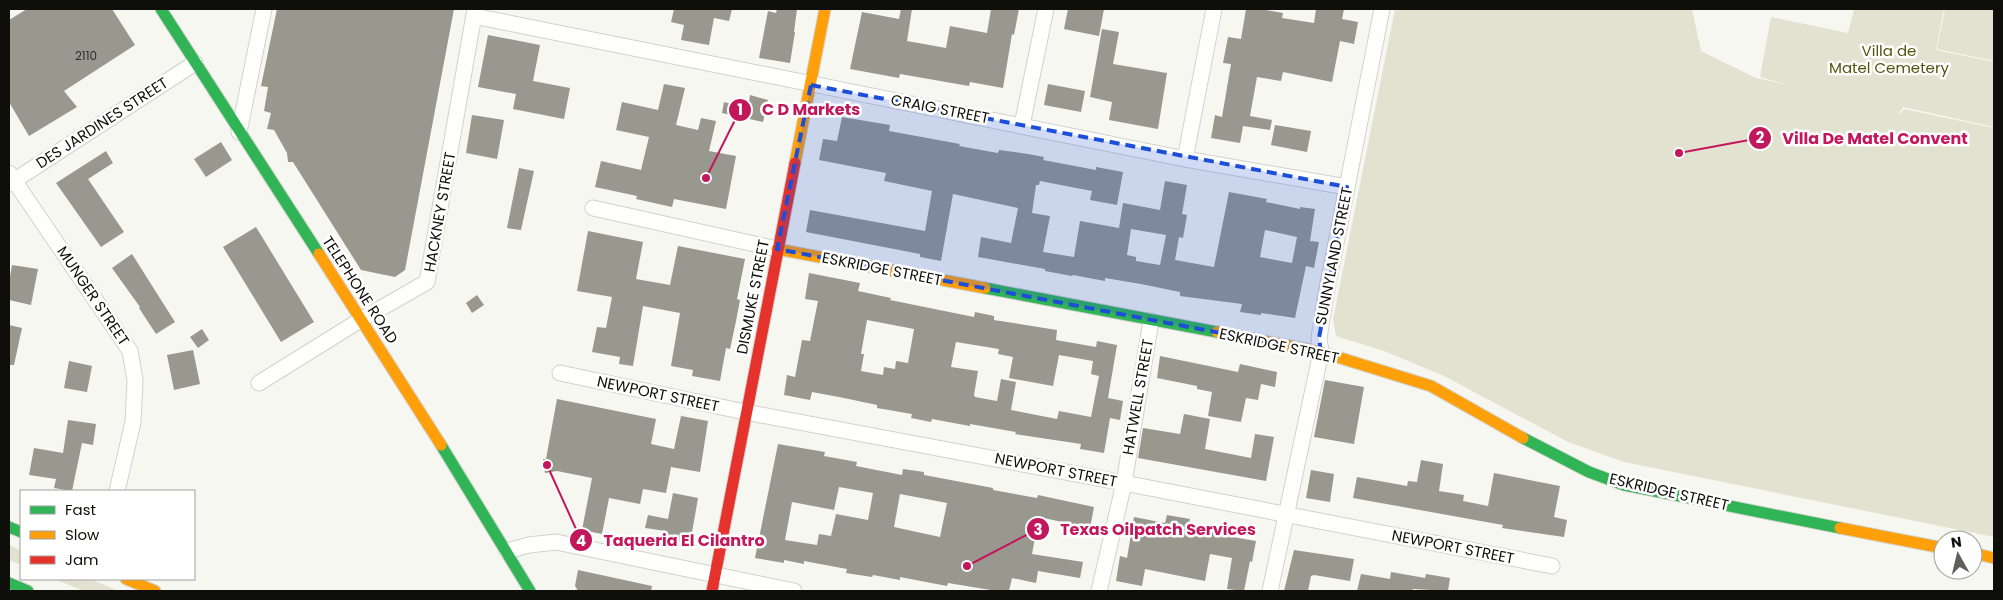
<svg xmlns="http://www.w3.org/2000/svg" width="2003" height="600" font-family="Poppins,sans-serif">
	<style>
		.green { fill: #e2e2d1 }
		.building { fill: #98988f; fill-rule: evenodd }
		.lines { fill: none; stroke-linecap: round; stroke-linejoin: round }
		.street-casing { stroke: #d2d2cd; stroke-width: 17 }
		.fast-casing { stroke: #d2d2cd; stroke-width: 13 }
		.slow-casing { stroke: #d2d2cd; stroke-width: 13 }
		.jam-casing { stroke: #d2d2cd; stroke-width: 13 }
		.street { stroke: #fefefd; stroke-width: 15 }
		.fast { stroke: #30b455; stroke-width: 11 }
		.slow { stroke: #ff9f0a; stroke-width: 11 }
		.jam { stroke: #e5322d; stroke-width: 11 }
		.marked { fill: #1d4ed8; fill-opacity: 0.2; stroke: #1d4ed8; stroke-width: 4; stroke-dasharray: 10 6; stroke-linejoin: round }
		.labels { text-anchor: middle; stroke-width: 5; stroke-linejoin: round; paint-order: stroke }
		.number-label { font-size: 12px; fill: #30302b }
		.park-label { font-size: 15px; fill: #55520e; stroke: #fff }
		.street-label { font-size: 15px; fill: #0e0e0a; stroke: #fff }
		.leader { fill: none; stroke: #c2185b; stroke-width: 2 }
		.callout-dot { fill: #c2185b; stroke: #fff; stroke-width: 2 }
		.mark-label { font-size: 15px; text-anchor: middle; font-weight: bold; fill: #fff }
		.callout-label { font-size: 16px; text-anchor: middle; font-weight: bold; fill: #c2185b; stroke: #fff; stroke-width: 5; stroke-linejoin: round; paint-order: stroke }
	</style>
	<rect width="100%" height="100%" fill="#f7f7f1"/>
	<g class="green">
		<polygon points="1395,9 1692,9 1701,51 1756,78 1789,85 1760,77 1771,17 1848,33 1854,9 1944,9 1936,50 1994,62 1994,127 1903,107 1897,116 1904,109 1994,128 1994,537 1624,462 1568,442 1444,376 1384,351 1336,336 1333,319"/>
		<polygon points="1945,9 1994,9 1994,61 1937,49"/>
		<polygon points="9,545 21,550 21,565 9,560"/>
		<polygon points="54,579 90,579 119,591 84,591"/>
	</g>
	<g class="building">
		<polygon points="27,9 112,9 135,45 64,91 77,107 29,136 9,102 9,20"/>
		<polygon points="277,9 454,9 405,270 395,277 361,270 293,162 288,162 287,153 274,130 267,129 271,113 264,111 268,87 261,86"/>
		<polygon points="674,9 732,9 729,21 714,18 709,45 681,40 684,25 671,22"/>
		<polygon points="777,9 797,9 794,32 795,32 790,63 759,58 768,11 776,13"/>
		<polygon points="901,9 912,9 907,41 946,48 950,26 987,33 991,9 1019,9 1014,35 1012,34 1003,88 970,82 969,86 900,74 899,78 850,69 862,12 899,19"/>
		<polygon points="1068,9 1104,9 1099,36 1064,29"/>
		<polygon points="1246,9 1260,9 1283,13 1282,18 1314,23 1316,9 1344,9 1342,19 1358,22 1354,44 1340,41 1332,82 1283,72 1281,81 1257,77 1250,116 1272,120 1270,130 1243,126 1240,143 1211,138 1215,115 1222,117 1231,64 1223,63 1228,37 1241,39"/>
		<polygon points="1102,29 1119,32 1113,64 1167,73 1158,129 1109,120 1112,102 1090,97"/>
		<polygon points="488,35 540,45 533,81 570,88 564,119 513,109 516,94 478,87"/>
		<polygon points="664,84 685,88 676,125 698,130 701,118 716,121 709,151 736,156 726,209 674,199 672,207 636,199 637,196 595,187 601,161 641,170 649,137 616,130 622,102 658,110"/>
		<polygon points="1048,84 1085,91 1081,112 1044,105"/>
		<polygon points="750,95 768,100 763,122 722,113 724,102 748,108"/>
		<polygon points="472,115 504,120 497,159 466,153"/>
		<path d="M842 117 890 125 889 131 960 144 959 146 998 153 999 150 1028 154 1044 157 1043 160 1096 170V167L1123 172 1117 205 1090 200 1092 191 1040 181 1039 185H1036L1032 213 1050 216 1043 252 1074 257 1080 221 1119 228 1123 203 1160 210 1165 181 1187 185 1182 214 1187 215 1183 238 1179 237 1175 260 1214 267 1229 192 1267 199 1266 202 1300 209V207L1315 209 1310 241 1319 242 1314 268 1306 266 1295 318 1261 313V315L1240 312 1242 304 1180 296V292L1141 284 1105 278V281L1073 275 1072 276 1045 271V269L978 257 981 237 1011 243 1018 208 953 194 941 261 920 257V254L806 232 810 210 925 231 932 191 884 181 886 173 819 160 823 139 837 141ZM1131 229 1166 235 1160 265 1136 261V257L1127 255ZM1265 230 1297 237 1292 263 1260 257Z"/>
		<polygon points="1275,125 1311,131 1307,152 1271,145"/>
		<polygon points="221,142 232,160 206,177 194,159"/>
		<polygon points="106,151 113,163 88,179 124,232 101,247 56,183"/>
		<polygon points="519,168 534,171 521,230 507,228"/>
		<polygon points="256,227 314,322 281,342 223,247"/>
		<polygon points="588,231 643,242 636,279 670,285 678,246 745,259 737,299 740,300 736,321 730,349 726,348 720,381 692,376 693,370 671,366 680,313 643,306 633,366 619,364 620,357 592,352 597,327 606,328 612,297 577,291"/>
		<polygon points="132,254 175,322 156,334 139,308 140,307 112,268"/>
		<polygon points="12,265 38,269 31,305 9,300 9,283"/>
		<path d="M809 273 860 283 858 291 891 298 890 300 974 317 975 312 994 316V320L1057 330 1056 340 1096 347 1097 341 1117 345 1108 398 1123 401 1120 420 1110 418 1104 453 1080 449 1081 444 1015 434 1016 432 970 424V426L932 419 931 422 911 418 912 414 877 408V405L844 398 812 392 810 400 784 395 787 375 795 377 802 340 810 341 818 301 805 299ZM867 320 914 329 908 363 896 361 895 369 884 367 883 375 861 371 864 354H861ZM956 342 999 349 998 354 1013 357 1009 378 1053 386 1059 355 1093 361 1091 374 1099 376 1091 417 1059 411 1057 419 1011 410 1016 382 1001 379 997 401 975 397 974 395 978 371 951 367Z"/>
		<polygon points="477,295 484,305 472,313 466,303"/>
		<polygon points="9,325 22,328 14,365 9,365"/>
		<polygon points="202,329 209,340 198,348 190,337"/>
		<polygon points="193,350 200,384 174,390 167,355"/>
		<polygon points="1160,356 1238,372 1240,364 1263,369 1277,372 1275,387 1261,384 1258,400 1246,398 1241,422 1208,416 1212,392 1197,389 1197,386 1157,378"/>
		<polygon points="69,361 92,366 87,392 64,388"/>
		<polygon points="1325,380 1364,387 1354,444 1314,437"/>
		<polygon points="557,399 656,419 651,444 674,449 681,416 708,421 700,472 671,467 666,493 643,489 640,504 609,498 602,534 582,530 592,478 557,471 545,473 543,459 546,459"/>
		<polygon points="1184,414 1210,419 1205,449 1251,458 1255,434 1274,437 1266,481 1138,458 1143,428 1180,434"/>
		<polygon points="68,420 96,424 93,445 82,443 72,491 54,488 56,479 29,475 34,448 63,453"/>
		<path d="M778 444 825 452 824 456 857 462 856 466 902 475 903 469 924 472V475L993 488V490L1037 498 1038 495 1094 507 1090 528 1039 517 1032 554 1083 562 1080 578 1038 571 1036 583 1012 578 1009 591H997L948 583 947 586 900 577V580L873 575 872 577 846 573 847 569 804 561V564L784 560V563L755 558ZM839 487 873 493 868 520 836 514 831 536 819 534 817 545 785 540 792 502 834 510ZM900 494 947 503 940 537 894 527Z"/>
		<polygon points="1421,460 1443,464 1439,491 1464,495 1463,501 1488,506 1494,473 1560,486 1554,517 1567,520 1564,537 1502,528 1503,525 1353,498 1357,477 1407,486 1408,481 1417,482"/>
		<polygon points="1311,470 1334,474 1330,502 1306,498"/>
		<polygon points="673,493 698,498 690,544 664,539 666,531 645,528 648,515 668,519"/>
		<polygon points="1167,515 1190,519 1188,527 1222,532 1221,535 1256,541 1252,562 1250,561 1244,591 1227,589 1232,558 1210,554 1205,581 1145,569 1142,586 1116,581 1120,556 1127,558 1134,517 1165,523"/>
		<polygon points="1294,550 1354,559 1350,581 1314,575 1311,576 1308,591 1284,591"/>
		<polygon points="578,570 652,586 651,591 578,591 575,586"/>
		<polygon points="1391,572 1425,578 1426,574 1450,578 1448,591 1413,589 1412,591 1357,591 1361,574 1390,579"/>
	</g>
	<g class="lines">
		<defs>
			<g id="street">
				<polyline points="474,16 1185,159 1347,187"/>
				<polyline points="1022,125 1046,9"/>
				<polyline points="239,132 264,9"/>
				<polyline points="1185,159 1214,9"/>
				<polyline points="9,173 130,351 135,380 133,422 117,491"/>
				<polyline points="9,184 195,63"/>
				<polyline points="593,208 777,249"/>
				<polyline points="560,373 745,412 1124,483 1552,566"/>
				<polyline points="259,383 362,319 427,282 475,9"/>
				<polyline points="507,551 529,545 556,542 794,591"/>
				<polyline points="1099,591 1124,483 1151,321"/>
				<polyline points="1270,591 1321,352 1319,338 1326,294 1382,9"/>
			</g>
			<g id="fast">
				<polyline points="161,9 319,254"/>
				<polyline points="985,288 1217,332"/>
				<polyline points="1523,438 1589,472 1624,485 1840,528"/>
				<polyline points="441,445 530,591"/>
				<polyline points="9,527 21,532"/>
				<polyline points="9,583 28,591"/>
			</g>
			<g id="slow">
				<polyline points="795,163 825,9"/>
				<polyline points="777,249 985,288"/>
				<polyline points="319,254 441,445"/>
				<polyline points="1217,332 1321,352 1431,386 1523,438"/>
				<polyline points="1840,528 1943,548"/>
				<polyline points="1973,553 1994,558"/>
				<polyline points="126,579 155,591"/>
				<polyline points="143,586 151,591"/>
			</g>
			<polyline id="jam" points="712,591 795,163"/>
		</defs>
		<use href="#street" class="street-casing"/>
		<use href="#fast" class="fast-casing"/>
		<use href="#slow" class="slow-casing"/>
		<use href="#jam" class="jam-casing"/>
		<use href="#street" class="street"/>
		<use href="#fast" class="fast"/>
		<use href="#slow" class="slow"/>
		<use href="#jam" class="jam"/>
	</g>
	<path class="marked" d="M811 85 1347 187 1319 338 1321 352 777 249Z"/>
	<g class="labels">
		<g class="number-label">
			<text x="86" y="60">2110</text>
		</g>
		<g class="park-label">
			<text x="1889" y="56">Villa de<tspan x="1889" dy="17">Matel Cemetery</tspan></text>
		</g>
		<g class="street-label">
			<text transform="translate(940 109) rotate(11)" y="5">CRAIG STREET</text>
			<text transform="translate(102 123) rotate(-33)" y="5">DES JARDINES STREET</text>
			<text transform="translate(440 212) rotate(-80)" y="5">HACKNEY STREET</text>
			<text transform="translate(1334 256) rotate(-79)" y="5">SUNNYLAND STREET</text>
			<text transform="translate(882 269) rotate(11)" y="5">ESKRIDGE STREET</text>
			<text transform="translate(360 290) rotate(57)" y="5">TELEPHONE ROAD</text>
			<text transform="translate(93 296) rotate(56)" y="5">MUNGER STREET</text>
			<text transform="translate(753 297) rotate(-79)" y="5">DISMUKE STREET</text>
			<text transform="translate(1279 346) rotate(12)" y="5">ESKRIDGE STREET</text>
			<text transform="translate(658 394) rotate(12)" y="5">NEWPORT STREET</text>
			<text transform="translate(1138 397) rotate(-80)" y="5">HATWELL STREET</text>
			<text transform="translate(1056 470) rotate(11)" y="5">NEWPORT STREET</text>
			<text transform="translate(1669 492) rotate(13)" y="5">ESKRIDGE STREET</text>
			<text transform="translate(1453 547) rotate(11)" y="5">NEWPORT STREET</text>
		</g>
	</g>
	<path class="leader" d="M706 178L740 110M1679 153L1760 138M967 566L1038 529M547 465L581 540"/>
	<g class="callout-dot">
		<circle cx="706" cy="178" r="5"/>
		<circle cx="1679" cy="153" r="5"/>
		<circle cx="967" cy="566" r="5"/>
		<circle cx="547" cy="465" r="5"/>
		<circle cx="740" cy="110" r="12"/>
		<circle cx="1760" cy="138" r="12"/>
		<circle cx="1038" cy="529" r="12"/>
		<circle cx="581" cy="540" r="12"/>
	</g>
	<g class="mark-label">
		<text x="740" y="115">1</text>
		<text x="1760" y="143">2</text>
		<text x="1038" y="535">3</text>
		<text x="581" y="546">4</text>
	</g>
	<g class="callout-label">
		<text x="811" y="115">C D Markets</text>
		<text x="1875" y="144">Villa De Matel Convent</text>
		<text x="1158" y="535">Texas Oilpatch Services</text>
		<text x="684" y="546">Taqueria El Cilantro</text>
	</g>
	<rect width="2003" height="600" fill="none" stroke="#0e0e0a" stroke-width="20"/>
	<rect x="20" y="490" width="175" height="90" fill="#ffffff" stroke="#9f9f9d"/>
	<rect x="30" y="506" width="25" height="8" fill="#30b455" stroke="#9f9f9d"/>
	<text x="65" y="515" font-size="15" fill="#0e0e0a">Fast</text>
	<rect x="30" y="531" width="25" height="8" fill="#ff9f0a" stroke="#9f9f9d"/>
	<text x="65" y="540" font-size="15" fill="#0e0e0a">Slow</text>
	<rect x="30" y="556" width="25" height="8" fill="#e5322d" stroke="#9f9f9d"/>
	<text x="65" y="565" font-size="15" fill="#0e0e0a">Jam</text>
	<g transform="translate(1958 555) rotate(352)"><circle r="24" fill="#ffffff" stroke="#9f9f9d"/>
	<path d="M0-4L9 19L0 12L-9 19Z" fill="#60605b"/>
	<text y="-8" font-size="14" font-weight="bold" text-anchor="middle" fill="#0e0e0a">N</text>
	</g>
</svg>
